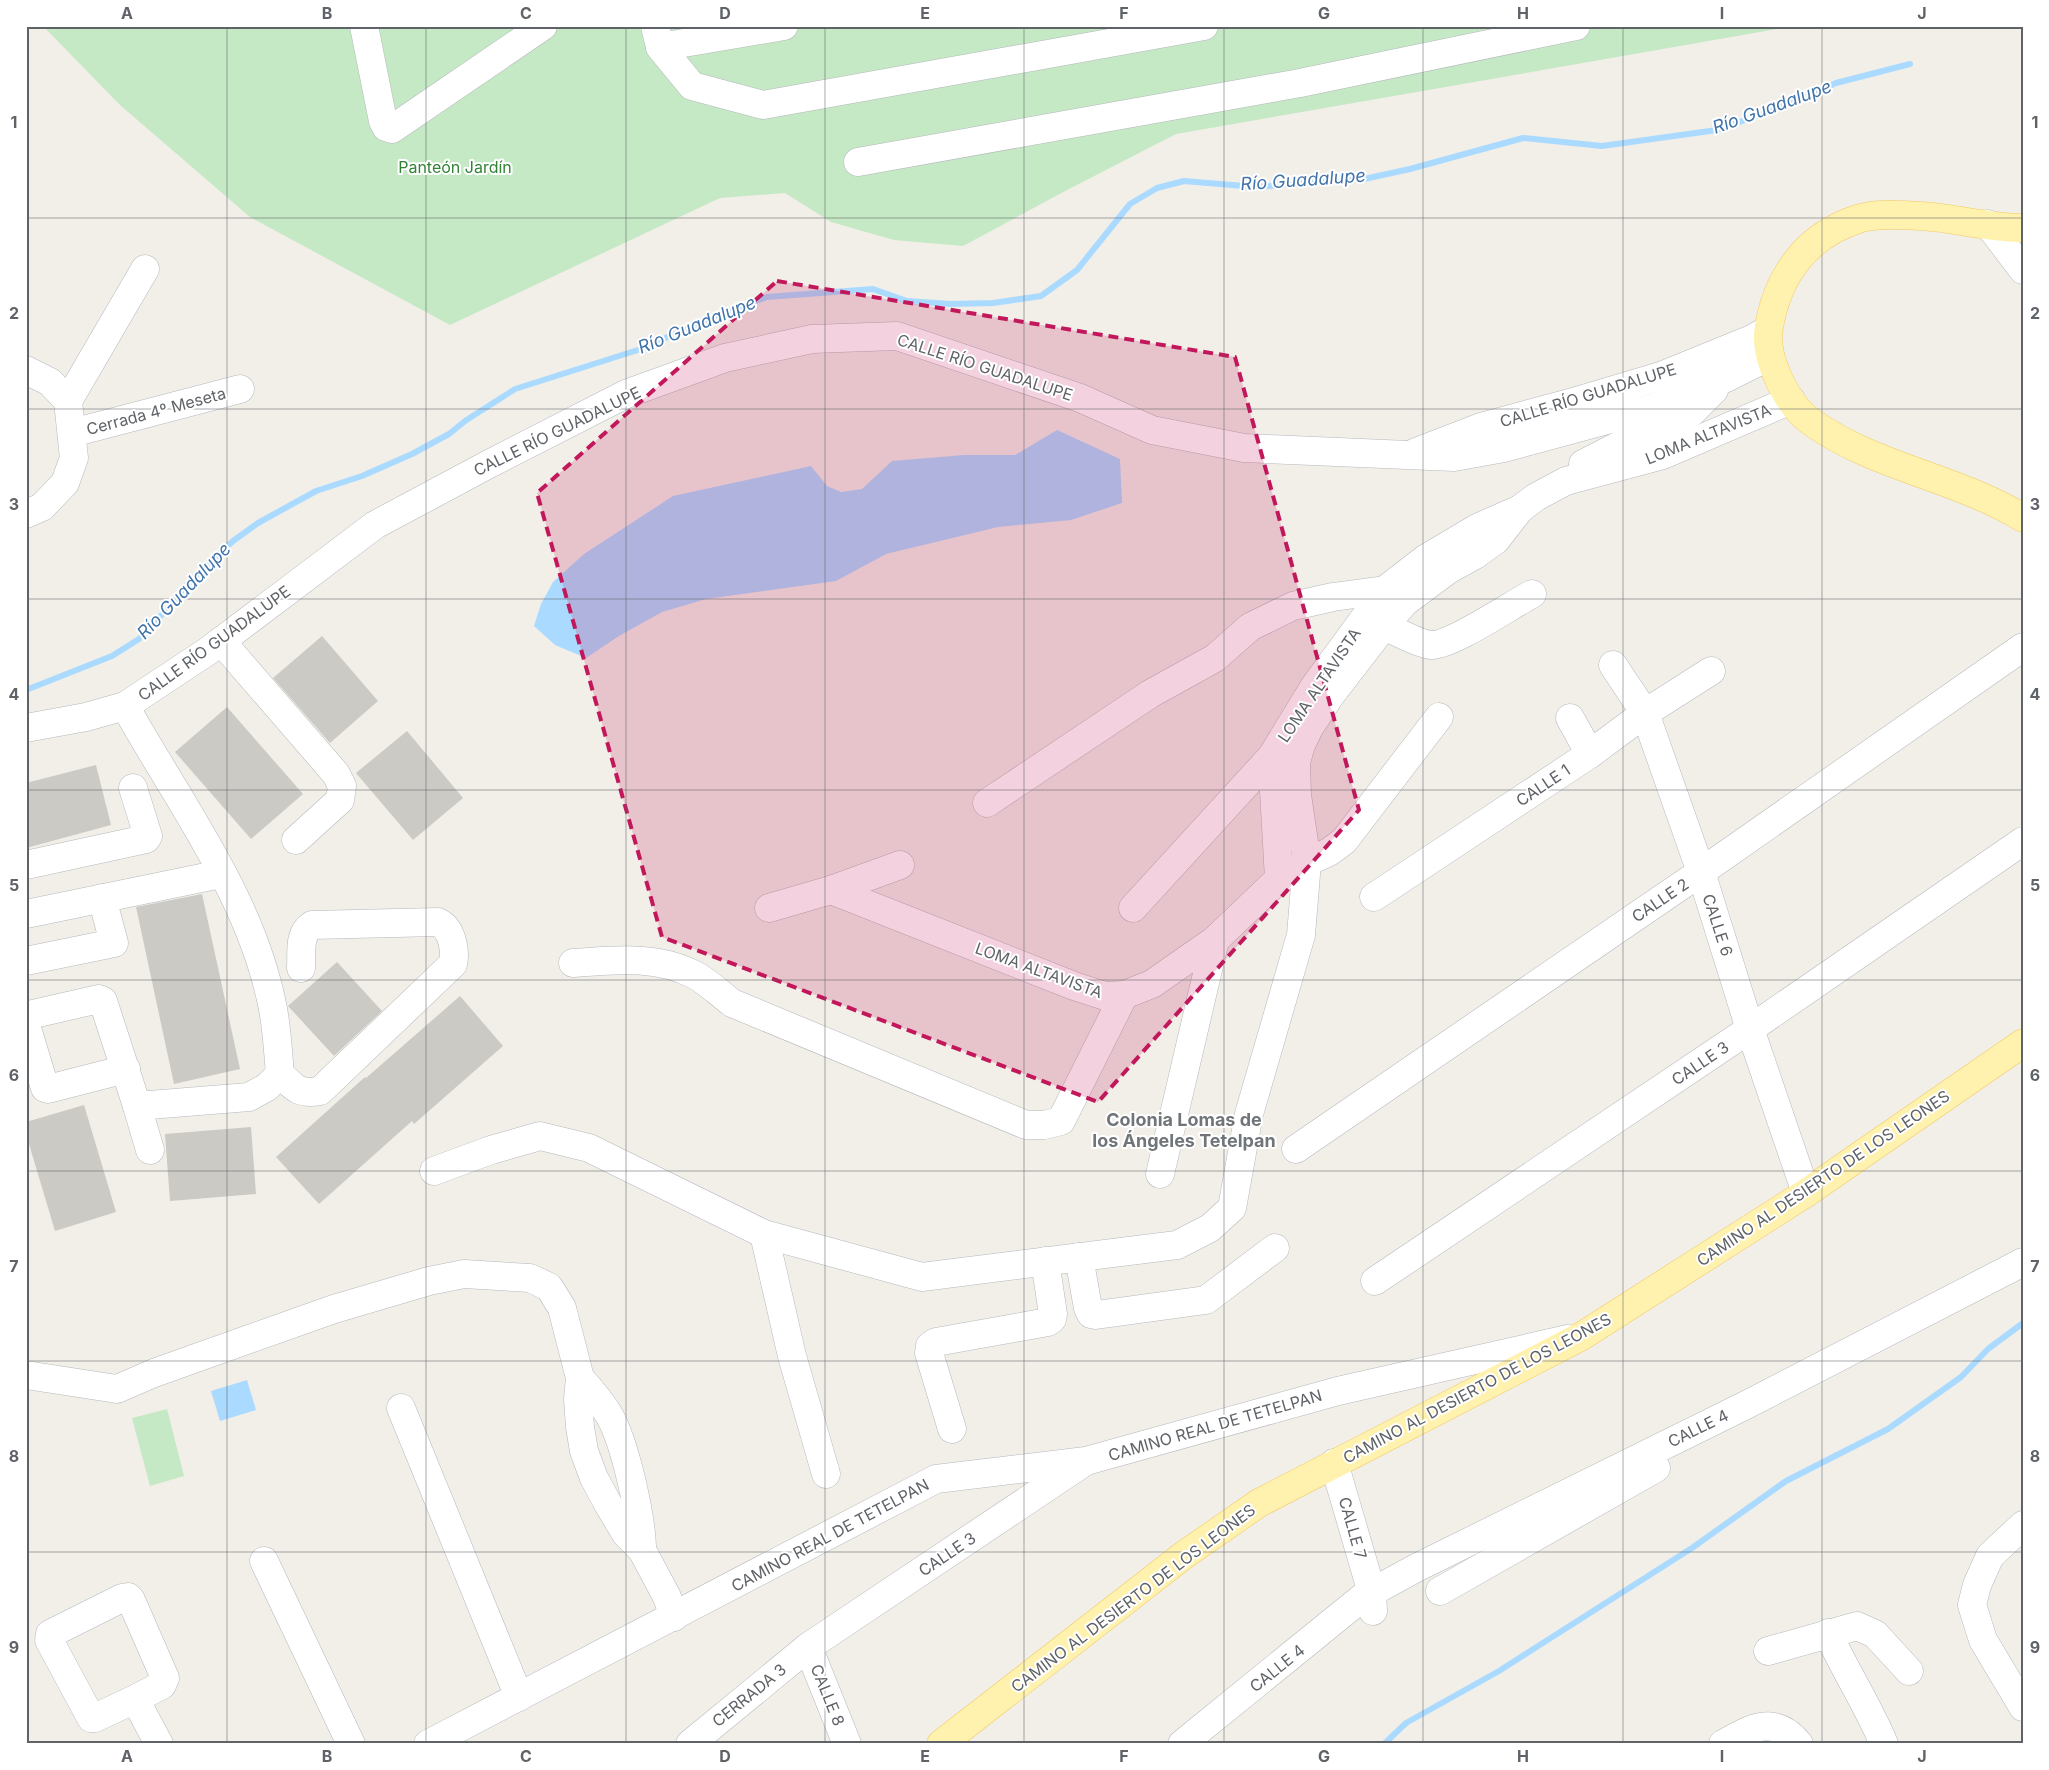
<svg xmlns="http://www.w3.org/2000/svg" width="2049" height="1770" font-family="Inter,sans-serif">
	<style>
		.green { fill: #c5e8c5 }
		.water { fill: #aadaff }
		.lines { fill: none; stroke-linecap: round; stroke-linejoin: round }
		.stream { stroke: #aadaff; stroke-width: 6 }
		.building { fill: #cccac5 }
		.minor-casing { stroke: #b5b8bc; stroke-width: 29 }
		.major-casing { stroke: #f2c960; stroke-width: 29 }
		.minor { stroke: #fff; stroke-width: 28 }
		.major { stroke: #fff2af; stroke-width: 28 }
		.marked { fill: #c2185b; fill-opacity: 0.2; stroke: #c2185b; stroke-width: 4; stroke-dasharray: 10 6; stroke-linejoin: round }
		.grid { fill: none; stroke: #5f6368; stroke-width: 1; stroke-opacity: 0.55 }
		.labels { text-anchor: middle; stroke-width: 4; stroke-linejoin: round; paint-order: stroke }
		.park-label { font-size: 16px; fill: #348238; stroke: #fff }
		.street-label { font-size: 16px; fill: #5f6368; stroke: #fff }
		.water-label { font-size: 18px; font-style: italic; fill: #4174aa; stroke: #fff }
		.neighbourhood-label { font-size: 18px; font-weight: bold; fill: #70757a; stroke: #fff }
		.neatline { fill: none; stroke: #5f6368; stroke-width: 2 }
		.grid-label { font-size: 16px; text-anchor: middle; font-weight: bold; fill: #5f6368 }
	</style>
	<rect width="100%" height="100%" fill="#f1efe8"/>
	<g class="green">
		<polygon points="43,26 1795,26 1176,134 1067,190 963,246 894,240 831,222 785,193 720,198 450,325 250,217 120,105"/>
		<polygon points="167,1409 184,1476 150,1486 132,1418"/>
	</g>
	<g class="water">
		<polygon points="1057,430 1120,459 1122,503 1071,520 998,527 886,554 836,581 706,599 662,612 619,636 586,658 555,645 534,626 541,604 553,582 584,554 673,496 811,466 827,486 841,492 862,489 892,461 964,455 1015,455"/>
		<polygon points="247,1380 256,1410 220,1421 211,1391"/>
	</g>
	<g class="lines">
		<g class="stream">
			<polyline points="26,690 112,656 139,639 170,606 189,582 233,541 258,523 316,491 362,476 412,454 449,434 465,421 515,389 641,349 714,316 767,297 873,289 907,301 951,304 993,303 1041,296 1077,270 1130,204 1157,188 1184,181 1256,187 1364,179 1410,169 1523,138 1602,146 1717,130 1792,103 1836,83 1910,64"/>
			<polyline points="1384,1744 1406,1723 1499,1671 1692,1548 1786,1481 1888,1429 1961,1377 1988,1349 2023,1323"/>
		</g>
	</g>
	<g class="building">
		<polygon points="322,636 378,701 330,743 273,678"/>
		<polygon points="227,707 303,794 251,839 175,752"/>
		<polygon points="407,731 463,798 413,840 356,773"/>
		<polygon points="96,765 111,825 26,848 26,783"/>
		<polygon points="202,894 240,1069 174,1084 136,907"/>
		<polygon points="337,962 382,1011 334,1056 288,1006"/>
		<polygon points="460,996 503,1046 414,1124 412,1121 319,1204 276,1157 365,1077 366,1078"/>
		<polygon points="84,1105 116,1212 55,1231 26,1134 26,1122"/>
		<polygon points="251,1127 256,1194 170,1201 165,1134"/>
	</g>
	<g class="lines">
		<defs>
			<g id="minor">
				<polyline points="364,26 383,121 386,127 392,129 543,26"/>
				<polyline points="655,26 660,47 692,86 763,105 1204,26"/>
				<polyline points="660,47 784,26"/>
				<polyline points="858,162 1300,83 1576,26"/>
				<polyline points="1988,224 2023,270"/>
				<polyline points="26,370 50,382 68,401 74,458 65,483 42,507 26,514"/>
				<polyline points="68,401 145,269"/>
				<polyline points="72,433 240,389"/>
				<polyline points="1416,452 1481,427 1577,401 1661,376 1752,339 1768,330"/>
				<polyline points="1583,464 1620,445 1659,431 1692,412 1714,390"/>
				<path d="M1384 626C1396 631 1419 644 1431 645 1451 646 1511 605 1532 594"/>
				<polyline points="221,641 336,774 342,786 340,800 296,840"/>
				<polyline points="1613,665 1645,713 1701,872 1750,1029 1806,1193"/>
				<path d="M125 706C179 803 252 898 273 1009 277 1030 278 1052 280 1074L267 1087 249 1097 137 1106 150 1150"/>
				<polyline points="1570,718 1590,754"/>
				<polyline points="26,728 86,717 125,706 208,651 375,525 489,464 626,394 725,358 812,339 897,336 1080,398 1152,430 1244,448 1454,457 1504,448 1655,407 1726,378 1770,356"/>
				<polyline points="1272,756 1279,879"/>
				<polyline points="987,803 1150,694 1215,658 1250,627 1293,606 1333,597 1385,590 1395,596"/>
				<polyline points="26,865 146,839 148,836 133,788"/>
				<polyline points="831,890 1074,986 1105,996 1124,995 1152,984 1215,940 1279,879 1307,862 1329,852 1344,841 1439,717"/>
				<polyline points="1374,897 1590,754 1645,713 1711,671"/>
				<polyline points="769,908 831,890 900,865"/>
				<polyline points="1133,908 1272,756 1314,687 1385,590 1425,559 1477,528 1520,509 1536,497 1566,481 1663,455 1791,400"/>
				<polyline points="26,914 221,874"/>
				<polyline points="26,961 114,943 102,898"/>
				<path d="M573 963C614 960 657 955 695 975 708 982 720 994 732 1003L1026 1125H1044L1061 1121 1124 995"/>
				<polyline points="26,1018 29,1015 99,999 103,1001 137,1106"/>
				<polyline points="26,1025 45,1088 48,1089 126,1069"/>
				<path d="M280 1074C294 1087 298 1095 320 1091L453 964C456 951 452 928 438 922L312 925C298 934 302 953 301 968"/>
				<polyline points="1296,1149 1701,872 2023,647"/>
				<polyline points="434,1171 491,1150 540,1136 589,1148 764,1234 922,1277 1177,1245 1210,1228 1232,1208 1249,1114 1301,935 1307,862 1297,795 1296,762 1301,745 1309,728 1330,696 1384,626 1405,602 1448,570 1475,555 1496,540 1520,509"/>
				<polyline points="1160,1174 1215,940"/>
				<polyline points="764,1234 792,1356 826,1474"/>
				<polyline points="1079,1257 1088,1308 1091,1314 1096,1315 1206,1300 1275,1248"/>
				<polyline points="1375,1281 1750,1029 2023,841"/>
				<polyline points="26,1375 117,1389 154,1373 334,1309 429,1281 464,1274 530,1278 549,1287 562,1308 580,1378 578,1399 580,1427 584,1451 594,1478 608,1504 626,1534 642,1550 667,1597 674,1617"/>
				<path d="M580 1378C591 1390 601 1402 609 1415 625 1442 642 1519 642 1550"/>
				<polyline points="401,1408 519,1697"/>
				<polyline points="952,1429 929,1353 930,1346 936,1342 1048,1322 1052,1319 1053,1314 1045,1261"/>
				<polyline points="1334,1463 1372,1593 1373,1611"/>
				<polyline points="2023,1525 1990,1556 1977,1585 1972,1605 1983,1640 2023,1707"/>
				<polyline points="264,1561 351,1744"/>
				<polyline points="1440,1591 1656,1468"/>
				<path d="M1828 1633C1845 1671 1868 1705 1884 1744"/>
				<polyline points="808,1647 847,1744"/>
				<polyline points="1768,1651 1857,1626 1875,1634 1909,1671"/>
				<polyline points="135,1699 95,1718 91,1718 49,1640 50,1634 122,1598 128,1597 131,1600 165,1678 162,1685 135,1699 159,1744"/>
				<polyline points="428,1744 936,1479 1086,1461 1338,1391 1568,1339"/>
				<polyline points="690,1744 808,1647 1083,1463"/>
				<polyline points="1182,1744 1363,1597 1416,1568 1746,1405 2023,1262"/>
				<path d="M1723 1744C1751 1728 1775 1714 1799 1744"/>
			</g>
			<g id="major">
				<path d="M2023 228C1989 228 1955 218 1921 216 1903 215 1879 213 1861 218 1808 234 1778 274 1769 327 1763 356 1786 403 1810 421 1873 467 1956 477 2023 518"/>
				<polyline points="941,1744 1184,1555 1259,1503 1582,1336 1806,1193 2023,1043"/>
			</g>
		</defs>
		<use href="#minor" class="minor-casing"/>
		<use href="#major" class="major-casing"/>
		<use href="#minor" class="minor"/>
		<use href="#major" class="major"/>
	</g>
	<path class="marked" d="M777 281 1235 357 1359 810 1098 1102 662 937 537 493Z"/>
	<path class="grid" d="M227 26V1744M426 26V1744M626 26V1744M825 26V1744M1024 26V1744M1224 26V1744M1423 26V1744M1623 26V1744M1822 26V1744M26 218H2023M26 409H2023M26 599H2023M26 790H2023M26 980H2023M26 1171H2023M26 1361H2023M26 1552H2023"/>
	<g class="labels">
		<g class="park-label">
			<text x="455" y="173">Panteón Jardín</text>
		</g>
		<g class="street-label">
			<text transform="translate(985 367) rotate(18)" y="6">CALLE RÍO GUADALUPE</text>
			<text transform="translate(1588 395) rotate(-17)" y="6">CALLE RÍO GUADALUPE</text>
			<text transform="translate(156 411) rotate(-15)" y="6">Cerrada 4º Meseta</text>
			<text transform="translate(557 431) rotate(-26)" y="6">CALLE RÍO GUADALUPE</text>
			<text transform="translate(1708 434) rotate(-22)" y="6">LOMA ALTAVISTA</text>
			<text transform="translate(214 643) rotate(-36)" y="6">CALLE RÍO GUADALUPE</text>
			<text transform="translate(1319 685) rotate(-56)" y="6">LOMA ALTAVISTA</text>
			<text transform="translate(1543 785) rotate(-34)" y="6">CALLE 1</text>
			<text transform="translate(1660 900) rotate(-34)" y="6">CALLE 2</text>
			<text transform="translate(1718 925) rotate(72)" y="6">CALLE 6</text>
			<text transform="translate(1039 970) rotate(20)" y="6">LOMA ALTAVISTA</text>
			<text transform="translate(1700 1063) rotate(-34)" y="6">CALLE 3</text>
			<text transform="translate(1823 1178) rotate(-34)" y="6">CAMINO AL DESIERTO DE LOS LEONES</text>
			<text transform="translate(1477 1388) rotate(-28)" y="6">CAMINO AL DESIERTO DE LOS LEONES</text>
			<text transform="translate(1215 1425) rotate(-16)" y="6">CAMINO REAL DE TETELPAN</text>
			<text transform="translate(1698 1428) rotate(-26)" y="6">CALLE 4</text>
			<text transform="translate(1353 1528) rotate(74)" y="6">CALLE 7</text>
			<text transform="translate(830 1535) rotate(-28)" y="6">CAMINO REAL DE TETELPAN</text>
			<text transform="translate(947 1554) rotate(-34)" y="6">CALLE 3</text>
			<text transform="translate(1133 1598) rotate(-37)" y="6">CAMINO AL DESIERTO DE LOS LEONES</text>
			<text transform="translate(1277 1668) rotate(-39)" y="6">CALLE 4</text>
			<text transform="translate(749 1695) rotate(-39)" y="6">CERRADA 3</text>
			<text transform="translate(828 1695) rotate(68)" y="6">CALLE 8</text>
		</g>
		<g class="water-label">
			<text transform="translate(1772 107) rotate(-20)" y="6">Río Guadalupe</text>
			<text transform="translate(1303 180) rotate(-4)" y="6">Río Guadalupe</text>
			<text transform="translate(697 325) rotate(-22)" y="6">Río Guadalupe</text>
			<text transform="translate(184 591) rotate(-46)" y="6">Río Guadalupe</text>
		</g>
		<g class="neighbourhood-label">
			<text x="1184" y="1126">Colonia Lomas de<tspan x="1184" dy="21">los Ángeles Tetelpan</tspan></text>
		</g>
	</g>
	<rect width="2049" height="1770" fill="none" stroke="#ffffff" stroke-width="55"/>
	<rect x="28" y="28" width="1994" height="1714" class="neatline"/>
	<g class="grid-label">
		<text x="127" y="19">A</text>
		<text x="327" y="19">B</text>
		<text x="526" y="19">C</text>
		<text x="725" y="19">D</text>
		<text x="925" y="19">E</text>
		<text x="1124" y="19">F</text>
		<text x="1324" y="19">G</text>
		<text x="1523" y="19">H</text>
		<text x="1722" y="19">I</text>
		<text x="1922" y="19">J</text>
		<text x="14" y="128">1</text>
		<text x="2035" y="128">1</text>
		<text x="14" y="319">2</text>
		<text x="2035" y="319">2</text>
		<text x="14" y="510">3</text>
		<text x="2035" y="510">3</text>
		<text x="14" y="700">4</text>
		<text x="2035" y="700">4</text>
		<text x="14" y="891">5</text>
		<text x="2035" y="891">5</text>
		<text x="14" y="1081">6</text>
		<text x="2035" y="1081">6</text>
		<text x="14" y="1272">7</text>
		<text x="2035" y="1272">7</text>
		<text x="14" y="1462">8</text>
		<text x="2035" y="1462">8</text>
		<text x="14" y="1653">9</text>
		<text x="2035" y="1653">9</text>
		<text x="127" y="1762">A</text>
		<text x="327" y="1762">B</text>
		<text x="526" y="1762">C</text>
		<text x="725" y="1762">D</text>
		<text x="925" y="1762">E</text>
		<text x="1124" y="1762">F</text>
		<text x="1324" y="1762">G</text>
		<text x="1523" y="1762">H</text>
		<text x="1722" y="1762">I</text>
		<text x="1922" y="1762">J</text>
	</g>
</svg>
